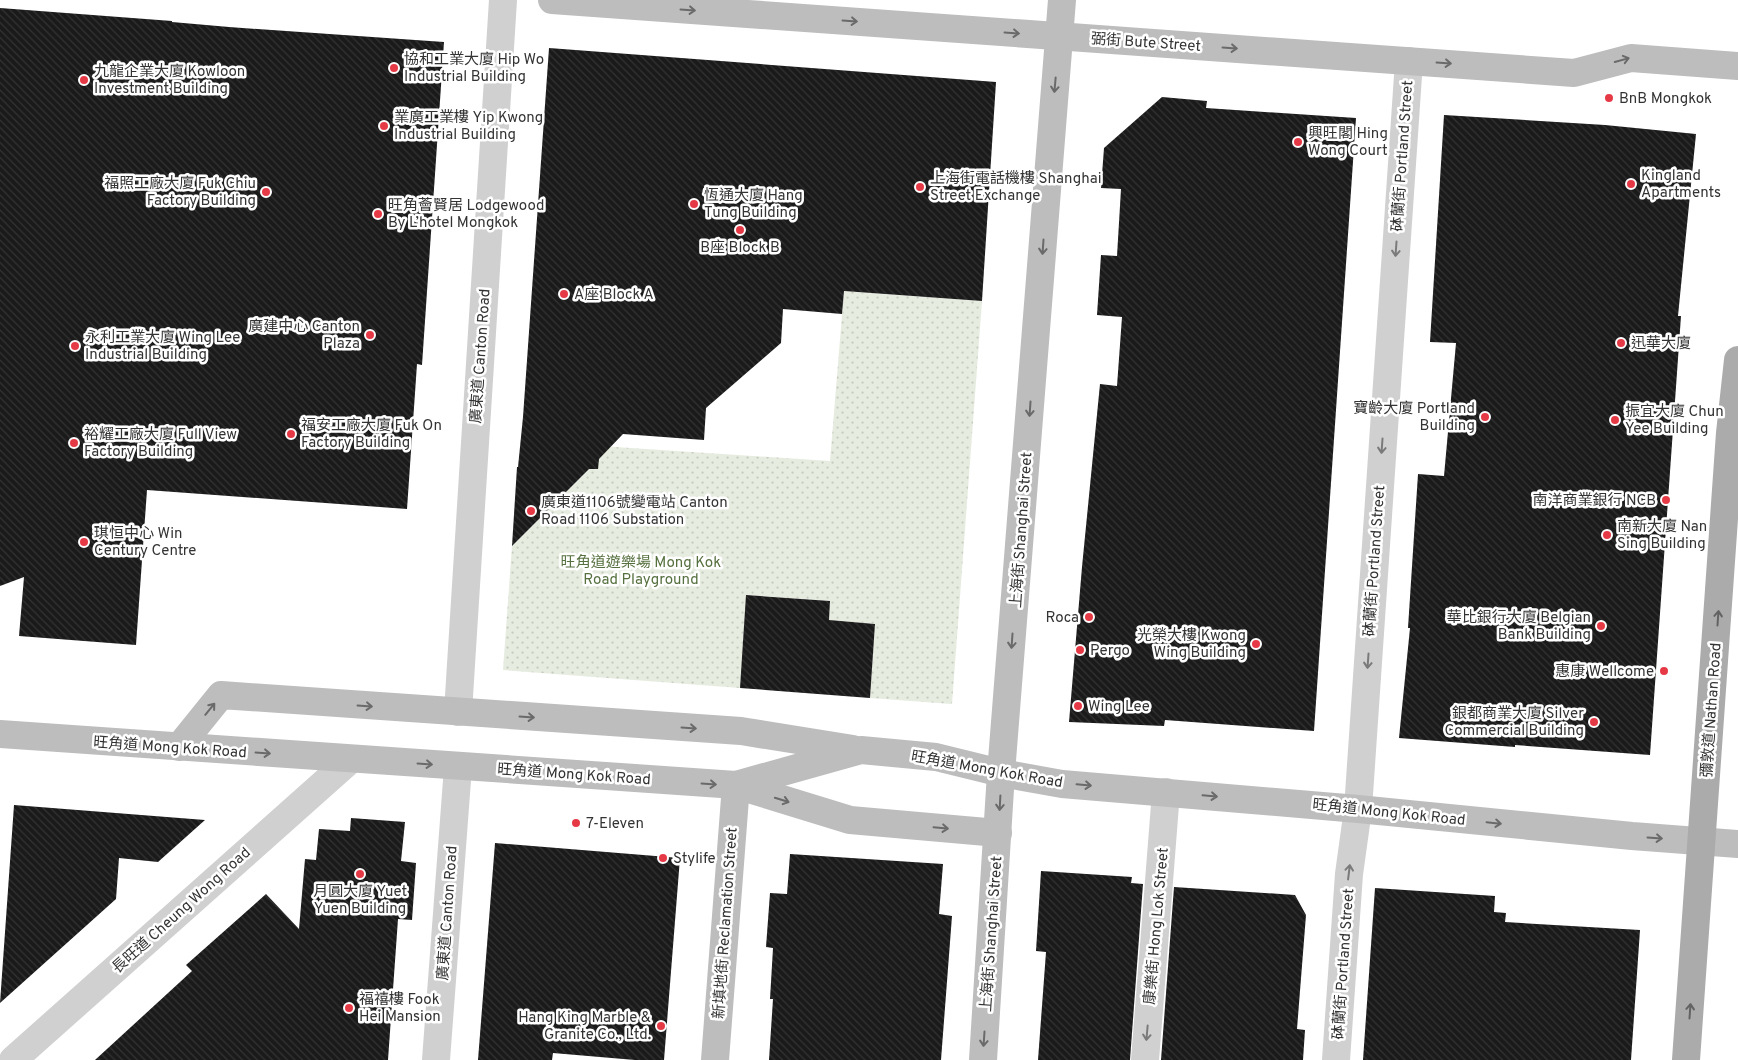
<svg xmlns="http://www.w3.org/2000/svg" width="1738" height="1060" font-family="Overpass,'Noto Sans TC',sans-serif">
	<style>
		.park { fill: url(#park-dots) }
		.building { fill: url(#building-back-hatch) }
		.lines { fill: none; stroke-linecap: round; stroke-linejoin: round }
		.street { stroke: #d0d0d0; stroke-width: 28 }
		.secondary { stroke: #bdbdbd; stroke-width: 28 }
		.primary { stroke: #ababab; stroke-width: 28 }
		.oneway { stroke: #6a6a6a }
		.oneway2 { stroke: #7a7a7a }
		.oneway3 { stroke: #636363 }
		.poi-dot { fill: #e63946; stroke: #fff; stroke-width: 2 }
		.labels { text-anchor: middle; stroke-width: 5; stroke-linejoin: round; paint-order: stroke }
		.street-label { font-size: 15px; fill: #333; stroke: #fff }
		.poi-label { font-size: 15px; fill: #333; stroke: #fff; text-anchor: start }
		.park-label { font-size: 15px; fill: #56703f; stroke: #fff }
	</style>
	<defs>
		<pattern id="park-dots" width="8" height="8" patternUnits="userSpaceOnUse" patternTransform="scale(1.25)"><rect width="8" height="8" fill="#e6ecdf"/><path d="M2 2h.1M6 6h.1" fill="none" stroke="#c6cbc0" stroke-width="1.8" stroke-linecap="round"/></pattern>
		<pattern id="building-back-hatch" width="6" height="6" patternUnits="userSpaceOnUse" patternTransform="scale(1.25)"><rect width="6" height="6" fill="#1a1a1a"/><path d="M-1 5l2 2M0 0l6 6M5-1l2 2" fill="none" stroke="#333"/></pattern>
	</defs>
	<rect width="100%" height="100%" fill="#fff"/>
	<polygon class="park" points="844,291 982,301 952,704 870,698 875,624 829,620 830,601 747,595 740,688 503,670 512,546 583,475 600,446 830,461"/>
	<g class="building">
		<polygon points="0,8 172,21 172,22 229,27 444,42 422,365 417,364 407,509 147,490 136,645 19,636 24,577 0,586"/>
		<polygon points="549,48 996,82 982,301 844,291 842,314 783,309 781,343 706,408 704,440 623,434 599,459 598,469 589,469 512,546 517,467 518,467 523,417"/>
		<polygon points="1162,97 1207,101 1206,108 1356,118 1314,731 1165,720 1164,726 1069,722 1082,567 1100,384 1117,386 1122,317 1097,315 1101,255 1117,256 1121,189 1101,188 1104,148"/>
		<polygon points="1444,115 1605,125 1696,134 1678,316 1681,316 1650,755 1515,745 1515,747 1399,738 1410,628 1408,628 1418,474 1444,476 1456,343 1430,342"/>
		<polygon points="746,595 830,601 829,620 875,624 870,698 740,688"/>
		<polygon points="14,805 205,820 158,862 119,858 116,899 0,1003"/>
		<polygon points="351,818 405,822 401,861 416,863 412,920 398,919 388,1060 95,1060 192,971 186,965 266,894 299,929 305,859 316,860 319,829 350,831"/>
		<polygon points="495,843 680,858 664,1060 635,1060 553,1053 552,1060 478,1060"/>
		<polygon points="790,854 943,864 939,914 952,916 941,1060 769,1060 773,999 770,999 773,948 766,947 770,893 787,894"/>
		<polygon points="1041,871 1132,877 1131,883 1143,884 1130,1060 1038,1060 1046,952 1036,951"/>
		<polygon points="1174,887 1295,895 1306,915 1297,1029 1305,1030 1303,1060 1161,1060"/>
		<polygon points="1375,888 1495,896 1494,912 1506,913 1505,922 1640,930 1631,1060 1363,1060"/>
	</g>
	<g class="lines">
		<g class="street">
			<polyline points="458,712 503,0"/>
			<polyline points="13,1060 350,760"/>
			<polyline points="436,1060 458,767"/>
			<polyline points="1145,1060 1166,792"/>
			<polyline points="1336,1060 1349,874 1358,809 1409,61"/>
		</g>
		<g class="secondary">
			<polyline points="552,0 1574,73 1631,58 1738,66"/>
			<polyline points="0,734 736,785 861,750 936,757 1001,773 1062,784 1358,809 1632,836 1738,844"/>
			<polyline points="179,747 221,695 741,731 853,749"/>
			<polyline points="736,785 850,820 998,833"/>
			<polyline points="715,1060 736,785"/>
			<polyline points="983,1060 1001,773 1062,0"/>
		</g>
		<polyline class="primary" points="1686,1060 1730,433 1738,360"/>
	</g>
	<defs><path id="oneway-shaft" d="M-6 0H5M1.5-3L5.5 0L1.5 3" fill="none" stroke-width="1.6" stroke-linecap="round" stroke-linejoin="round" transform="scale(1.25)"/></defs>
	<g class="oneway">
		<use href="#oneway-shaft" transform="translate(688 10) rotate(4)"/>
		<use href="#oneway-shaft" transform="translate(850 21) rotate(4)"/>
		<use href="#oneway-shaft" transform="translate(1012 33) rotate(4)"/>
		<use href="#oneway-shaft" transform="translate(1230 48) rotate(4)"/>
		<use href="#oneway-shaft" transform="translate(1622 60) rotate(-15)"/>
		<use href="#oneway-shaft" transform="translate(1444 63) rotate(4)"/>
		<use href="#oneway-shaft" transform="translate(1055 85) rotate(95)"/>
		<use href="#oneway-shaft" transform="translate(1043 247) rotate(94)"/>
		<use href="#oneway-shaft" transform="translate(1030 409) rotate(94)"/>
		<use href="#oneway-shaft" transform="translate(1012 641) rotate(94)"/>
		<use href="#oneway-shaft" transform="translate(365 706) rotate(4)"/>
		<use href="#oneway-shaft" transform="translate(210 709) rotate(-51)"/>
		<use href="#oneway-shaft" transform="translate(527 717) rotate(4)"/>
		<use href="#oneway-shaft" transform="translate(689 728) rotate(4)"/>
		<use href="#oneway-shaft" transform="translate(263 753) rotate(4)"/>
		<use href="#oneway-shaft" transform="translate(425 764) rotate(4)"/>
		<use href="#oneway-shaft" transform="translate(709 784) rotate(4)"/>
		<use href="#oneway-shaft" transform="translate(1084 785) rotate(5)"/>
		<use href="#oneway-shaft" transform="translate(1210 796) rotate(5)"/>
		<use href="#oneway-shaft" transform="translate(782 800) rotate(17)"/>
		<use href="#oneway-shaft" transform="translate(1000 803) rotate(93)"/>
		<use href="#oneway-shaft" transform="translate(1494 823) rotate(6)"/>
		<use href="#oneway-shaft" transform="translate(941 828) rotate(5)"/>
		<use href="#oneway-shaft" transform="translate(1655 838) rotate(4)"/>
		<use href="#oneway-shaft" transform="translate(984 1039) rotate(94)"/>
	</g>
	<g class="oneway2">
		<use href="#oneway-shaft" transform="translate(1396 249) rotate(94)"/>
		<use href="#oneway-shaft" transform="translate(1382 446) rotate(94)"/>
		<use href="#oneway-shaft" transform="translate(1368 661) rotate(94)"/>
		<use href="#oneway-shaft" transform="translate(1349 872) rotate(-83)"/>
		<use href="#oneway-shaft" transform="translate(1147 1033) rotate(95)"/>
	</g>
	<g class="oneway3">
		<use href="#oneway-shaft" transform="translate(1718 618) rotate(-86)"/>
		<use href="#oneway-shaft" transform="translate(1690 1011) rotate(-86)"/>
	</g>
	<g class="poi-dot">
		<circle cx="394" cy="68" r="5"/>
		<circle cx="84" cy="80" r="5"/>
		<circle cx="1609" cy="98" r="5"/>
		<circle cx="384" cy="126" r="5"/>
		<circle cx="1298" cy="142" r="5"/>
		<circle cx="1631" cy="184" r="5"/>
		<circle cx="920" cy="187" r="5"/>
		<circle cx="266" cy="192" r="5"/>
		<circle cx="694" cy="204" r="5"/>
		<circle cx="378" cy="214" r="5"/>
		<circle cx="740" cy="230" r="5"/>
		<circle cx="564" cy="294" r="5"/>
		<circle cx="370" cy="335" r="5"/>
		<circle cx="1621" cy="343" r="5"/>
		<circle cx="75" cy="346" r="5"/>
		<circle cx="1485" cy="417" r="5"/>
		<circle cx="1615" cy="420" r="5"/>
		<circle cx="291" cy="434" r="5"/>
		<circle cx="74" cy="443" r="5"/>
		<circle cx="1666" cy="500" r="5"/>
		<circle cx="531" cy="511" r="5"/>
		<circle cx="1607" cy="535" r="5"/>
		<circle cx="84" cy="542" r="5"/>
		<circle cx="1089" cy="617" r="5"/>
		<circle cx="1601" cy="626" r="5"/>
		<circle cx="1256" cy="644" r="5"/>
		<circle cx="1080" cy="650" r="5"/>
		<circle cx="1664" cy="671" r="5"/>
		<circle cx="1078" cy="706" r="5"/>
		<circle cx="1594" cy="722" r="5"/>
		<circle cx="576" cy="823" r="5"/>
		<circle cx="663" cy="858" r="5"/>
		<circle cx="360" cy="874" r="5"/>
		<circle cx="349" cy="1008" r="5"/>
		<circle cx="661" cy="1026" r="5"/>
	</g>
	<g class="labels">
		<g class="street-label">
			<text transform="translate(1146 42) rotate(4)" y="5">弼街 Bute Street</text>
			<text transform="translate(1402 156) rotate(-86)" y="5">砵蘭街 Portland Street</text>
			<text transform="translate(480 356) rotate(-86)" y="5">廣東道 Canton Road</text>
			<text transform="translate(1021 530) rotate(-86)" y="5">上海街 Shanghai Street</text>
			<text transform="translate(1374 561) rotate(-86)" y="5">砵蘭街 Portland Street</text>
			<text transform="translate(1711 710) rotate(-86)" y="5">彌敦道 Nathan Road</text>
			<text transform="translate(170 747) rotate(4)" y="5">旺角道 Mong Kok Road</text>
			<text transform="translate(987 769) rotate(10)" y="5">旺角道 Mong Kok Road</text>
			<text transform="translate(574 774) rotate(4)" y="5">旺角道 Mong Kok Road</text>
			<text transform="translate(1389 812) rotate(6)" y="5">旺角道 Mong Kok Road</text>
			<text transform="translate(181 910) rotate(-42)" y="5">長旺道 Cheung Wong Road</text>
			<text transform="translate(447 913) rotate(-86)" y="5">廣東道 Canton Road</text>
			<text transform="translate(725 923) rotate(-86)" y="5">新填地街 Reclamation Street</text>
			<text transform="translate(1156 926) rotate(-85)" y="5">康樂街 Hong Lok Street</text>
			<text transform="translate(991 934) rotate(-86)" y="5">上海街 Shanghai Street</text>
			<text transform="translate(1343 964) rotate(-86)" y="5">砵蘭街 Portland Street</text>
		</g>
		<g class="poi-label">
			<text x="404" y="64">協和工業大廈 Hip Wo<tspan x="404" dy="17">Industrial Building</tspan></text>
			<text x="94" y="76">九龍企業大廈 Kowloon<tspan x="94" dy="17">Investment Building</tspan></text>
			<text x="1619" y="103">BnB Mongkok</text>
			<text x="394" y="122">業廣工業樓 Yip Kwong<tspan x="394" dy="17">Industrial Building</tspan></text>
			<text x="1308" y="138">興旺閣 Hing<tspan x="1308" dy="17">Wong Court</tspan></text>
			<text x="1641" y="180">Kingland<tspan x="1641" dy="17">Apartments</tspan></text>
			<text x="930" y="183">上海街電話機樓 Shanghai<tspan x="930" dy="17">Street Exchange</tspan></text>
			<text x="256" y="188" text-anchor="end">福照工廠大廈 Fuk Chiu<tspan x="256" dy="17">Factory Building</tspan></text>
			<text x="704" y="200">恆通大廈 Hang<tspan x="704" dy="17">Tung Building</tspan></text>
			<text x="388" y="210">旺角薈賢居 Lodgewood<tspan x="388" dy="17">By L’hotel Mongkok</tspan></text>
			<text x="740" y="252" text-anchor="middle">B座 Block B</text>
			<text x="574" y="299">A座 Block A</text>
			<text x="360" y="331" text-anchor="end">廣建中心 Canton<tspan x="360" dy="17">Plaza</tspan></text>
			<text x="85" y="342">永利工業大廈 Wing Lee<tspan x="85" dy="17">Industrial Building</tspan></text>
			<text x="1631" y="348">迅華大廈</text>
			<text x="1475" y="413" text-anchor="end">寶齡大廈 Portland<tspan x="1475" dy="17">Building</tspan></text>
			<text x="1625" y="416">振宜大廈 Chun<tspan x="1625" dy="17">Yee Building</tspan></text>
			<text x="301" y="430">福安工廠大廈 Fuk On<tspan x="301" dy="17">Factory Building</tspan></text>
			<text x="84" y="439">裕耀工廠大廈 Full View<tspan x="84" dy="17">Factory Building</tspan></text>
			<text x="1656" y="505" text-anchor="end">南洋商業銀行 NCB</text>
			<text x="541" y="507">廣東道1106號變電站 Canton<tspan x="541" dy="17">Road 1106 Substation</tspan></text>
			<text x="1617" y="531">南新大廈 Nan<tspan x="1617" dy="17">Sing Building</tspan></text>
			<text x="94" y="538">琪恒中心 Win<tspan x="94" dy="17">Century Centre</tspan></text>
			<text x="1079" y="622" text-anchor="end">Roca</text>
			<text x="1591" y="622" text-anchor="end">華比銀行大廈 Belgian<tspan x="1591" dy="17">Bank Building</tspan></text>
			<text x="1246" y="640" text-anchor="end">光榮大樓 Kwong<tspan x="1246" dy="17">Wing Building</tspan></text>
			<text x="1090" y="655">Pergo</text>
			<text x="1654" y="676" text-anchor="end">惠康 Wellcome</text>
			<text x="1088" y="711">Wing Lee</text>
			<text x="1584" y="718" text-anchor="end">銀都商業大廈 Silver<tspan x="1584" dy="17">Commercial Building</tspan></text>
			<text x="586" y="828">7-Eleven</text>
			<text x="673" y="863">Stylife</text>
			<text x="360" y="896" text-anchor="middle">月圓大廈 Yuet<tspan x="360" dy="17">Yuen Building</tspan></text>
			<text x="359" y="1004">福禧樓 Fook<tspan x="359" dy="17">Hei Mansion</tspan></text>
			<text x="651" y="1022" text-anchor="end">Hang King Marble &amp;<tspan x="651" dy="17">Granite Co., Ltd.</tspan></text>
		</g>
		<g class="park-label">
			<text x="641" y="567">旺角道遊樂場 Mong Kok<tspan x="641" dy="17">Road Playground</tspan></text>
		</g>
	</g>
</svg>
